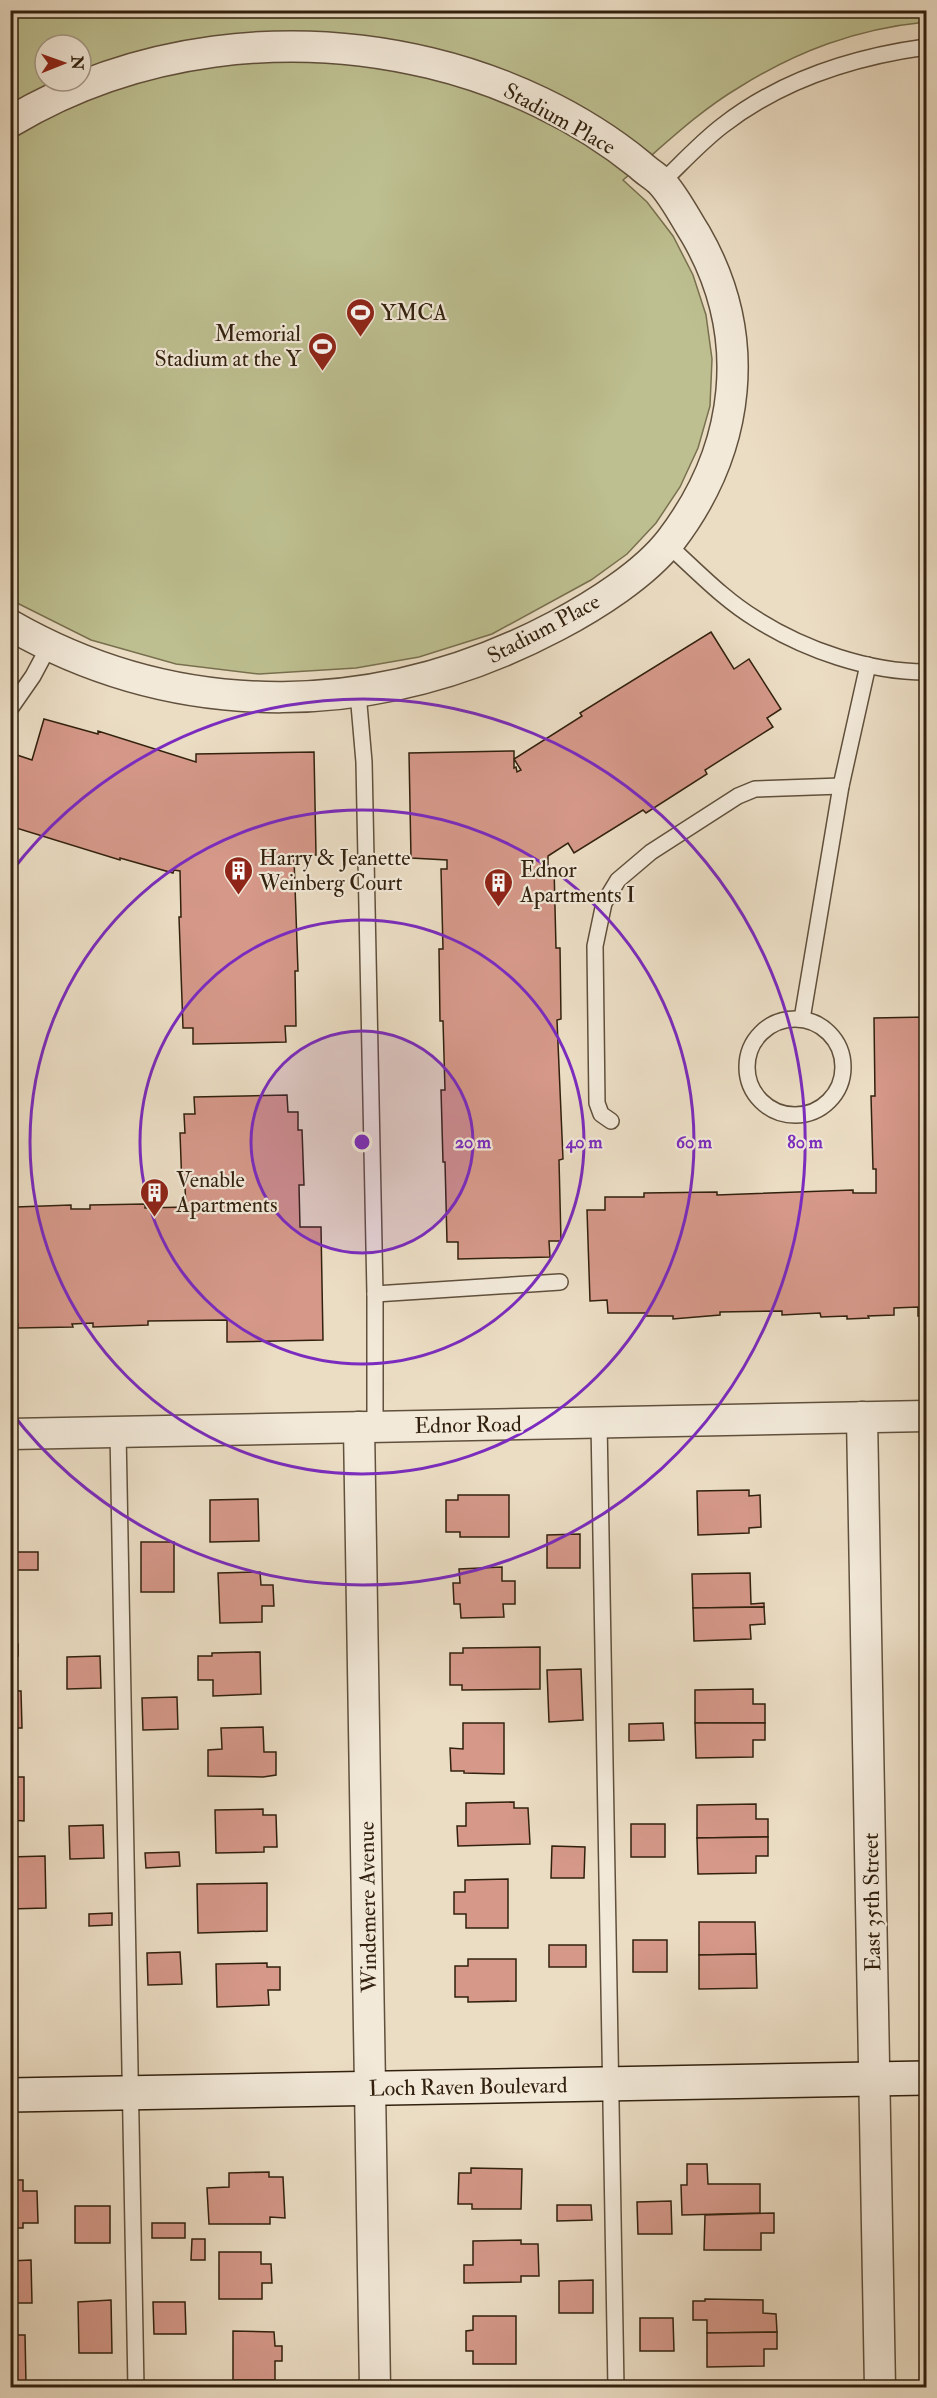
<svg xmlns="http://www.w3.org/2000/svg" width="937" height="2398" font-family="'IM FELL Double Pica',serif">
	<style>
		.green { fill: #bdbf90; stroke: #78704f; stroke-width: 1.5; fill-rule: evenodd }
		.building { fill: #d59889; stroke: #32210e; stroke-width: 1.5 }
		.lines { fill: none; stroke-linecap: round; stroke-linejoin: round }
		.lane-casing { stroke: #60503c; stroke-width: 18 }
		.street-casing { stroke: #60503c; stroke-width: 33 }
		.secondary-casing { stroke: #32210e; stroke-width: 36 }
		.lane { stroke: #f2e9d9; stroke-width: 15 }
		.street { stroke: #f2e9d9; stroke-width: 30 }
		.secondary { stroke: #f2e9d9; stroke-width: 33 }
		.ring { fill: none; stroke: #7b2cbf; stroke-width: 3 }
		.labels { text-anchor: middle; stroke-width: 4.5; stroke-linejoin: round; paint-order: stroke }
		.street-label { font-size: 22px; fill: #32210e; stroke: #f2e9d9 }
		.poi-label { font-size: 22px; fill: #32210e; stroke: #f2e9d9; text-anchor: start }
		.centre { fill: #7b2cbf; stroke: #f2e9d9; stroke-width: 3 }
		.ring-label { font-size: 18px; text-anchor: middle; font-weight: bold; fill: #7b2cbf; stroke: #f2e9d9; stroke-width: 4.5; stroke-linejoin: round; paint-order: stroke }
	</style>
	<rect width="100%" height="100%" fill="#ebddc4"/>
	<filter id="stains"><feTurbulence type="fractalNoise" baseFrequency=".00333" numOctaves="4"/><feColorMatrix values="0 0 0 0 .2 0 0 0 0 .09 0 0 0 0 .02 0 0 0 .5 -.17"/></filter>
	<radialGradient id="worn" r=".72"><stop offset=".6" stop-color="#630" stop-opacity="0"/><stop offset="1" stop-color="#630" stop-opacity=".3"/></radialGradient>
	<path class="green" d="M926 10V22C856 29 797 51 738 88 696 113 660 149 623 180L647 202 673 236 693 275 706 315 712 359 710 406 698 448 680 487 656 523 627 554 591 580 492 634 419 657 356 668 259 674 176 664 91 640 11 600 10 11ZM45 45H81V81H45Z"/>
	<g class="building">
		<polygon points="711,632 734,669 749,659 781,709 767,718 773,727 705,770 707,774 646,813 643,810 574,853 568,843 548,856 548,867 554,867 556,948 560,948 561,1019 557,1020 563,1159 559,1160 561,1241 549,1241 550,1257 458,1259 458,1242 447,1242 445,1162 443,1162 441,1090 445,1090 443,1021 440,1021 439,949 443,949 441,869 447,869 447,860 411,858 409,753 514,751 514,768 516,767 517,772 521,770 514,759 582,716 580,713"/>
		<polygon points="44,719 98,734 98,731 196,762 196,754 314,752 316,855 301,855 301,858 294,858 298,971 295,971 296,1026 285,1026 286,1042 193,1044 193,1028 183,1028 179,917 181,917 180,871 174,870 173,873 120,858 120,860 13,827 15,817 10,816 10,778 17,755 32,760"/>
		<polygon points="926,1017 926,1316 918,1316 918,1307 894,1308 894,1315 868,1316 869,1318 847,1319 847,1316 821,1317 820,1313 782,1315 782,1311 720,1312 720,1315 673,1319 673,1316 646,1316 646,1313 608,1313 607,1300 590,1301 587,1210 605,1210 605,1197 644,1197 644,1193 717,1192 717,1195 853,1190 853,1193 876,1193 876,1169 873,1169 871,1096 875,1096 874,1018"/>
		<polygon points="287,1095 288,1112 298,1112 298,1130 302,1130 304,1185 299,1185 300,1227 321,1227 323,1340 227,1342 227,1320 148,1321 148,1325 93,1327 93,1323 72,1324 73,1327 18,1328 18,1324 10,1324 10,1210 16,1209 16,1207 71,1205 71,1209 90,1209 90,1205 145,1204 145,1208 186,1207 185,1187 182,1187 180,1133 185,1133 184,1114 195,1114 194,1097"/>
		<polygon points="749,1490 749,1496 760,1495 761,1527 749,1528 749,1533 698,1535 697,1491"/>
		<polygon points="458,1495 509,1495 509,1537 460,1537 460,1532 446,1532 446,1500 458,1500"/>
		<polygon points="258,1499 259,1541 210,1542 210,1500"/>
		<polygon points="580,1534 580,1568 547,1568 547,1535"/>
		<rect x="141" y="1542" width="33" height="50"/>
		<rect x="10" y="1552" width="28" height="18"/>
		<polygon points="502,1567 502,1581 515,1581 515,1604 503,1604 504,1617 461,1618 460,1604 454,1604 453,1583 460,1583 459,1569"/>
		<polygon points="260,1572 261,1585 273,1585 274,1606 262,1606 262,1622 220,1623 218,1573"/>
		<polygon points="750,1573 751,1604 764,1603 764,1607 693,1608 692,1574"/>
		<polygon points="764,1607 765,1624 750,1625 751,1639 694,1641 693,1608"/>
		<polygon points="10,1614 13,1644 18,1644 18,1656 10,1656"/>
		<polygon points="540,1647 540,1689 462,1690 462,1685 450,1685 450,1653 463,1653 463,1648"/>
		<polygon points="260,1652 261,1694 213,1696 213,1680 198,1680 198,1656 212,1656 212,1653"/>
		<polygon points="100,1656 101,1688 67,1689 67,1657"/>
		<polygon points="581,1669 583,1720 549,1722 547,1670"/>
		<polygon points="753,1689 753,1704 765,1704 765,1723 695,1723 695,1690"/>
		<polygon points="10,1691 21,1691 22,1728 10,1728"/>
		<polygon points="177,1697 178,1729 143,1730 142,1698"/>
		<polygon points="463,1723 504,1723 504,1774 464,1773 464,1771 451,1771 450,1748 463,1749"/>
		<polygon points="663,1723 664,1740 629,1741 629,1724"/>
		<polygon points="695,1723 765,1723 765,1740 753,1740 753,1757 696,1758"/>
		<polygon points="263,1727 264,1752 276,1752 276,1775 263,1777 208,1776 208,1750 222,1749 221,1728"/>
		<polygon points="10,1777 24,1777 24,1821 11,1820 10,1824"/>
		<polygon points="514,1802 514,1808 528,1808 530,1844 458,1846 457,1826 466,1826 466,1803"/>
		<polygon points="756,1804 756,1819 768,1819 768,1837 697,1838 697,1805"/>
		<polygon points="263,1809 263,1815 276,1815 277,1847 264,1847 264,1852 216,1853 215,1810"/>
		<rect x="631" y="1824" width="34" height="33"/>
		<polygon points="103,1825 104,1858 70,1859 69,1826"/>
		<polygon points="768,1837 768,1856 756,1856 756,1873 698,1874 697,1838"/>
		<polygon points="552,1846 585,1847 584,1878 551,1878"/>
		<polygon points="179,1852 180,1866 146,1868 145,1853"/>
		<polygon points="45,1856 46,1908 10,1909 10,1857"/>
		<polygon points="508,1879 508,1928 466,1928 466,1914 454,1914 454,1892 465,1892 465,1880"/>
		<polygon points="267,1883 267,1931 198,1933 197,1884"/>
		<polygon points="112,1913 112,1925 89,1926 89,1914"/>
		<polygon points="699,1922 755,1922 756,1954 699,1955"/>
		<rect x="633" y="1940" width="34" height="32"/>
		<rect x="549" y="1945" width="37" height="22"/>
		<polygon points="180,1952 182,1984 148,1985 147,1953"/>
		<polygon points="756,1954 757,1988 699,1989 699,1955"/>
		<polygon points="468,1959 516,1959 516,2001 468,2002 468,1997 455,1997 455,1966 468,1966"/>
		<polygon points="267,1963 267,1967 280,1967 280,1990 268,1990 269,2005 217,2007 216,1964"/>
		<polygon points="687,2164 707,2164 708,2184 760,2184 760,2213 682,2215 681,2185 687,2185"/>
		<polygon points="471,2168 522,2169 521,2209 472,2209 472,2204 458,2204 459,2173 471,2173"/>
		<polygon points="269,2172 269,2177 283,2177 285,2218 270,2217 270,2224 209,2224 207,2188 229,2187 229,2173"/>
		<polygon points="10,2180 23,2180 23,2191 37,2191 38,2223 23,2223 23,2228 10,2228"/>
		<polygon points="671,2201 672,2234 638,2234 637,2202"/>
		<polygon points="557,2205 591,2205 592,2220 557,2221"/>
		<rect x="75" y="2206" width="35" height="37"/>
		<polygon points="774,2213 774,2233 761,2233 761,2250 704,2250 705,2215"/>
		<rect x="152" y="2223" width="33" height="15"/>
		<polygon points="192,2239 205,2239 205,2260 191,2260"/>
		<polygon points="521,2240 521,2244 538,2244 539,2276 521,2276 521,2282 464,2283 464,2265 473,2265 473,2241"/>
		<polygon points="219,2252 261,2252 261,2264 271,2264 272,2283 262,2283 262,2299 219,2299"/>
		<polygon points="31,2260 32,2303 10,2303 10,2261"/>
		<polygon points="593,2280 593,2313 559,2313 559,2281"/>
		<polygon points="705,2299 763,2300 763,2313 776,2314 777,2332 707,2333 707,2320 693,2320 693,2301 705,2301"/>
		<polygon points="111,2300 112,2353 79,2353 78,2302"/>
		<polygon points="153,2302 185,2302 186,2334 154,2334"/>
		<polygon points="473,2316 516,2316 516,2364 473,2364 473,2351 466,2351 466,2331 473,2330"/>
		<polygon points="640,2318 673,2318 674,2351 640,2351"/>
		<polygon points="233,2331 274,2332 275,2346 282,2346 282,2361 275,2361 275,2380 233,2380"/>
		<polygon points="777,2332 777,2349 764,2349 764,2366 707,2367 707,2333"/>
		<polygon points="10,2335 25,2335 26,2384 10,2384"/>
	</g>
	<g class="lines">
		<defs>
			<g id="lane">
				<path d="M661 183C681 164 700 143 722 126 781 80 853 57 926 47"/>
				<path d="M667 544C696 570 723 599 756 619 805 650 869 672 926 672"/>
				<polyline points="358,693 364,762 375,1294 375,1426"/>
				<polyline points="10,709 33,676 49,646"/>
				<circle cx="795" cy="1067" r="48"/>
				<polyline points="802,1019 841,786 868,665"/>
				<polyline points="611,1121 601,1114 597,1103 595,946 604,903 618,880 651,852 738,796 755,789 841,786"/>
				<polyline points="375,1294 560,1282"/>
				<polyline points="599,1422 616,2388"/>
				<polyline points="118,1432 136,2388"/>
			</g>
			<g id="street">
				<path d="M10 122C135 47 289 29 430 63 505 81 580 116 640 165 646 171 655 176 661 182 675 197 685 218 696 235 754 336 741 448 671 540 645 574 594 606 556 626 382 718 183 724 10 625"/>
				<polyline points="862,1417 880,2388"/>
				<polyline points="359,1427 375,2388"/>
				<polyline points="10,1434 926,1416"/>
			</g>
			<polyline id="secondary" points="10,2095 926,2078"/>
		</defs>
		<use href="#lane" class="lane-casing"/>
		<use href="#street" class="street-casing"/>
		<use href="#secondary" class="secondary-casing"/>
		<use href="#lane" class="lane"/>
		<use href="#street" class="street"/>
		<use href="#secondary" class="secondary"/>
	</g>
	<circle cx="362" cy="1142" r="111" fill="#7b2cbf" fill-opacity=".12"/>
	<g class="ring">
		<circle cx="362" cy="1142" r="111"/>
		<circle cx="362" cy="1142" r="222"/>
		<circle cx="362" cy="1142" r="332"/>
		<path d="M11 872A443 443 0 1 1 11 1412"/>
	</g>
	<defs>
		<symbol id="stadium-pin" viewBox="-11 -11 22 30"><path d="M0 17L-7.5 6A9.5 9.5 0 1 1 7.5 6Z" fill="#8f2418" stroke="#f2e9d9"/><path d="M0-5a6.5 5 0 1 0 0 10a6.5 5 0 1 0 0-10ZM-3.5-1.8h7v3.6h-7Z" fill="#fff"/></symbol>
		<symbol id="building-pin" viewBox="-11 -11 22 30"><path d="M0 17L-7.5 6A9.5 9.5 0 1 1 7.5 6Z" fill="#8f2418" stroke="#f2e9d9"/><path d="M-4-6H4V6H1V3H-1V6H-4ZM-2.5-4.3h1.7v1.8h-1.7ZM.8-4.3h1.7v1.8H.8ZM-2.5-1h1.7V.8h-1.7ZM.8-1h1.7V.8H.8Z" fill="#fff"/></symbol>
	</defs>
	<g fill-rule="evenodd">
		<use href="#stadium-pin" x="344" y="296" width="33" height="45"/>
		<use href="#stadium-pin" x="306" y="330" width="33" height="45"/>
		<use href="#building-pin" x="222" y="854" width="33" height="45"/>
		<use href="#building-pin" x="482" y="866" width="33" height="45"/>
		<use href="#building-pin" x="138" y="1176" width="33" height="45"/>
	</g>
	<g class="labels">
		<g class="street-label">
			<text transform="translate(560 118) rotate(29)" y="8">Stadium Place</text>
			<text transform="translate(543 628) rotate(-28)" y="8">Stadium Place</text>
			<text transform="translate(468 1424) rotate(-1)" y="8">Ednor Road</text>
			<text transform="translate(871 1902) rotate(-91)" y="8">East 35th Street</text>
			<text transform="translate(367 1907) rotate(-91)" y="8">Windemere Avenue</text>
			<text transform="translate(468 2086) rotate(-1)" y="8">Loch Raven Boulevard</text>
		</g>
		<g class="poi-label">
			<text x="381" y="320">YMCA</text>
			<text x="301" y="341" text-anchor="end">Memorial<tspan x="301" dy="25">Stadium at the Y</tspan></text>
			<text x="259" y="865">Harry &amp; Jeanette<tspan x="259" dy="25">Weinberg Court</tspan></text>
			<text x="520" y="877">Ednor<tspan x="520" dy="25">Apartments I</tspan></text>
			<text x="176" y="1187">Venable<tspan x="176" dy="25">Apartments</tspan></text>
		</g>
	</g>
	<circle cx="362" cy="1142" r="9" class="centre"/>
	<g class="ring-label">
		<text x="473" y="1148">20 m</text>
		<text x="584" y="1148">40 m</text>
		<text x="694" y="1148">60 m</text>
		<text x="805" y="1148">80 m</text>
	</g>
	<rect width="937" height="2398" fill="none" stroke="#ebddc4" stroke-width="36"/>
	<rect x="12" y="12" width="913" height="2374" fill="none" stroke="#32210e" stroke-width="3"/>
	<rect x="18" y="18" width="901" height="2362" fill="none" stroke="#32210e" stroke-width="1.5"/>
	<g transform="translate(63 63) rotate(89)"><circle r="28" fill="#f2e9d9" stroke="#a59988" stroke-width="1.5"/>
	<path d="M0-4.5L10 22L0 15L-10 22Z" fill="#8f2418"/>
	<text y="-9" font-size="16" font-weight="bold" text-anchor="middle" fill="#32210e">N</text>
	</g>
	<rect width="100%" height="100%" filter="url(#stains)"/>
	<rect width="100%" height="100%" fill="url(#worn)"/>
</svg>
